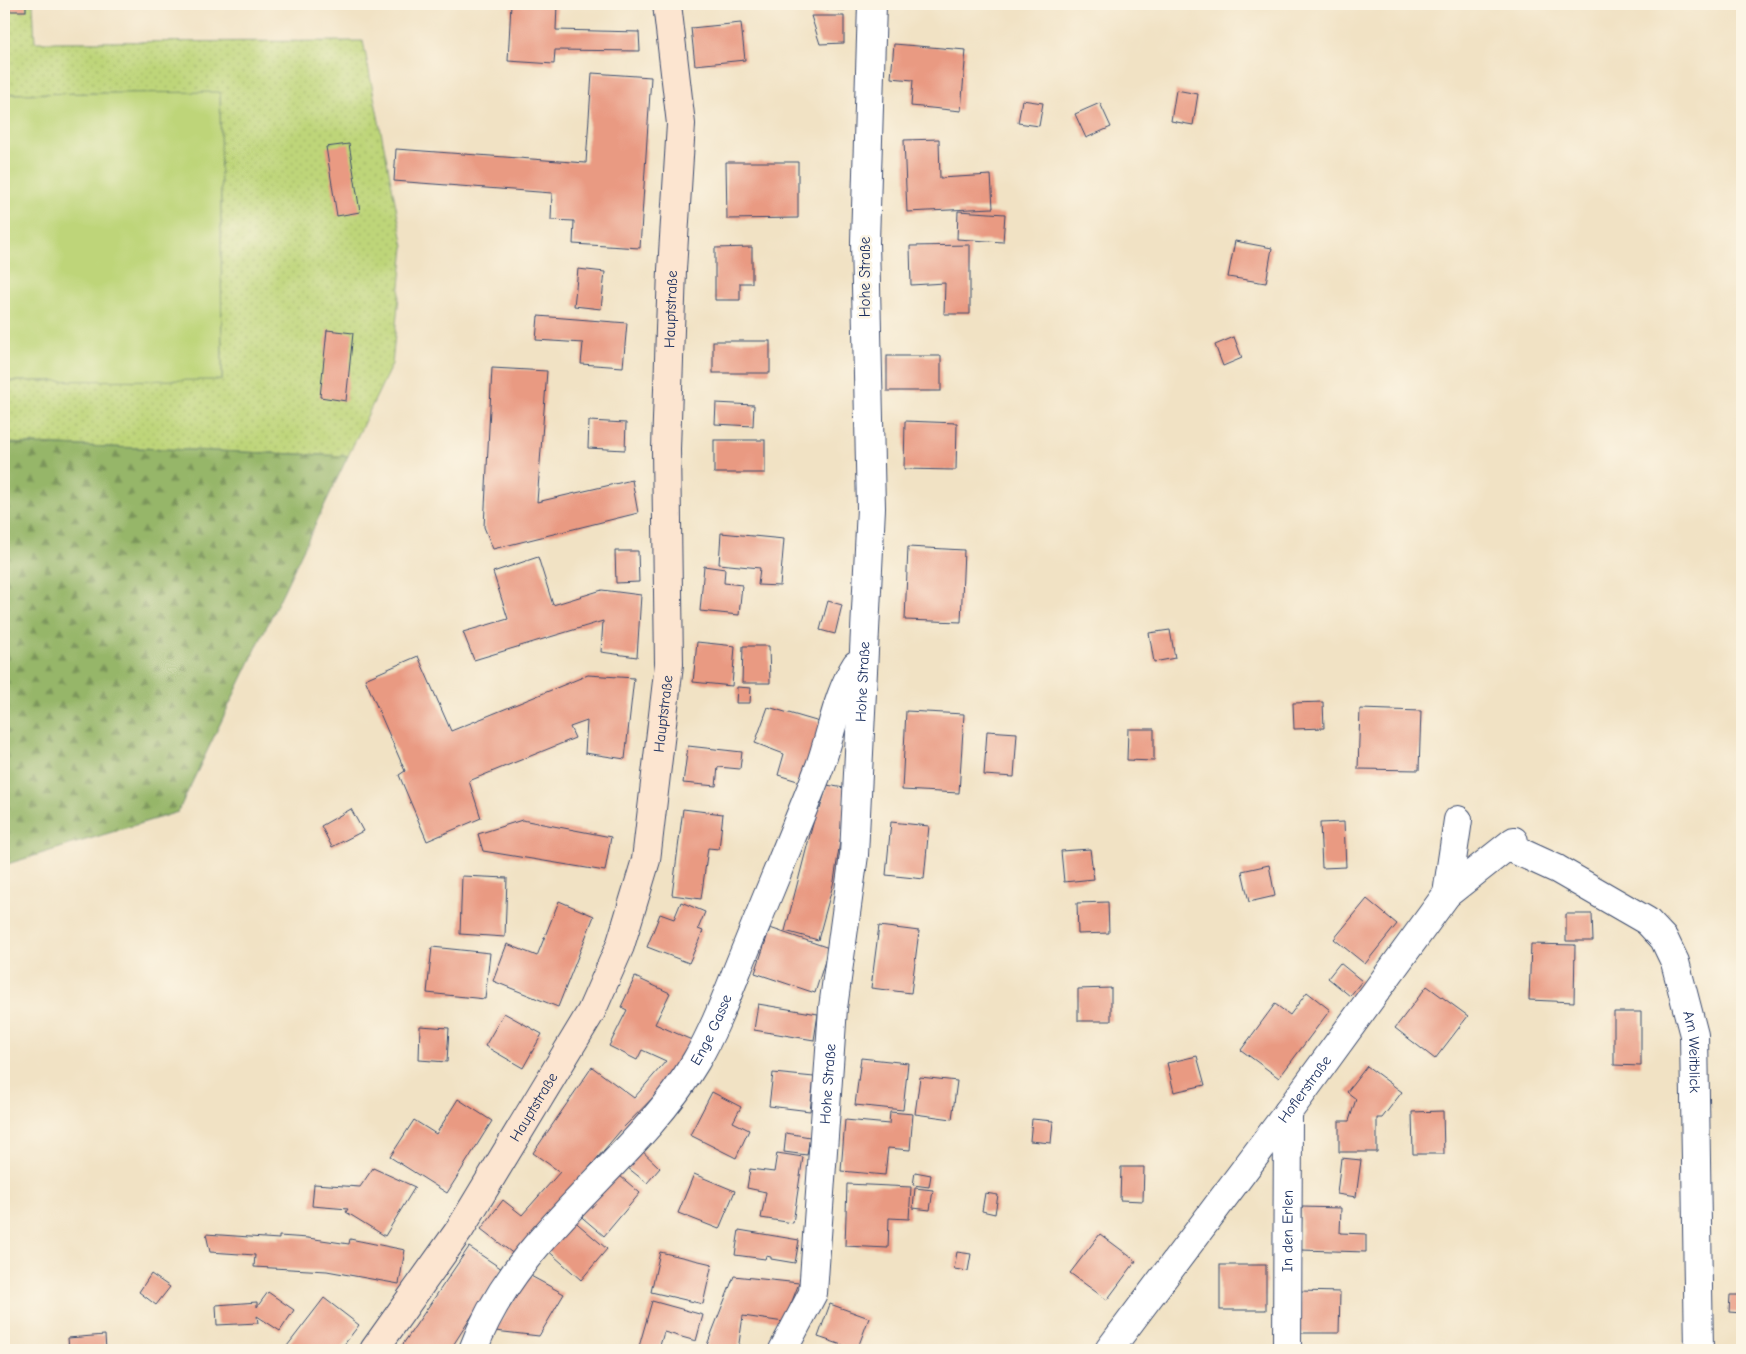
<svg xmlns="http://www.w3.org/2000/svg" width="1746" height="1354" font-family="'Comic Neue',sans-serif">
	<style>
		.green { fill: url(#green-dots); stroke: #6c826c }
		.forest { fill: url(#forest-firs); stroke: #587264 }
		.pitch { fill: #bed579; stroke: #6c826c }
		.building { fill: #e99a82 }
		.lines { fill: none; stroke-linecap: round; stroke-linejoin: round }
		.street-casing { stroke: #3b4a6d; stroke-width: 30 }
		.secondary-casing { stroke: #3b4a6d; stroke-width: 30 }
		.street { stroke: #fff; stroke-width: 28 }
		.secondary { stroke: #fce5d0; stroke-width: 28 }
		.labels { text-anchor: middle; stroke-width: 5; stroke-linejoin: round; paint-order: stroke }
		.street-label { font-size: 15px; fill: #1b2f5e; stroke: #fcf5e5 }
	</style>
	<defs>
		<pattern id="green-dots" width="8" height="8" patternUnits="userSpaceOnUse" patternTransform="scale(1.25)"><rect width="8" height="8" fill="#bed579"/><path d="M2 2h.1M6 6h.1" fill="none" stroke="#a3b76b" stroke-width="1.8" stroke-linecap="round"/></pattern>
		<pattern id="forest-firs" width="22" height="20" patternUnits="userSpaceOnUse" patternTransform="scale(1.25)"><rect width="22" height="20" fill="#96b669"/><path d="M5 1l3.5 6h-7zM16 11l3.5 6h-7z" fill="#7a945a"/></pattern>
	</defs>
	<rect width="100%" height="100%" fill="#fcf5e5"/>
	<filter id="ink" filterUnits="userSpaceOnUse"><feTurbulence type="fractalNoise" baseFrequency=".02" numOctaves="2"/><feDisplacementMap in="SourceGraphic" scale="10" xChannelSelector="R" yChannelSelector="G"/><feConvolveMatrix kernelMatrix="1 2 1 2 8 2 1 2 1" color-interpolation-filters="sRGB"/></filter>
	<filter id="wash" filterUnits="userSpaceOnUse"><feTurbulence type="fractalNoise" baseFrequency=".0096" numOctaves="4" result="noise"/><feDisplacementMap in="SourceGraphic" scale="20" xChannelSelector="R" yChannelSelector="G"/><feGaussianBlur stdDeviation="1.12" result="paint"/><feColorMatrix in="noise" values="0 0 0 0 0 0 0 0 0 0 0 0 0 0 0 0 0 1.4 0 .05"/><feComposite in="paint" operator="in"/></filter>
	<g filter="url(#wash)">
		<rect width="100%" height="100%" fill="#f1e2c4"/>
		<polygon class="green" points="4,4 33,4 35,42 363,41 404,247 392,364 348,456 4,443 4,381 222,379 220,93 4,94"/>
		<polygon class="forest" points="4,443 348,456 178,812 4,865"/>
		<polygon class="pitch" points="220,92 222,380 4,381 4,94"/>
		<g id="blocks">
			<g class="building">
				<rect x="4" y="4" width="22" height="7"/>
				<polygon points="511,4 557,4 556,30 639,32 640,51 555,50 554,64 508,61"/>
				<rect x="596" y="4" width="40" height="2"/>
				<polygon points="819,4 846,4 845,10 818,9"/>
				<polygon points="811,16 844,16 844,43 820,44"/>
				<polygon points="741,23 745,60 695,65 691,28"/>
				<polygon points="894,44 966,50 961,111 911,106 913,80 891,78"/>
				<polygon points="592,73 651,77 640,248 573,244 574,221 551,220 552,193 394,181 396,149 586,163"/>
				<polygon points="1176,90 1198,94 1193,125 1171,121"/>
				<polygon points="1022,100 1043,103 1039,126 1018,123"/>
				<polygon points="1100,103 1111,127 1086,138 1075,114"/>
				<polygon points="939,139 940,178 991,175 993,208 907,212 904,140"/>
				<polygon points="349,144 360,212 337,216 326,147"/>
				<polygon points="726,162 798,162 798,218 727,219"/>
				<polygon points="958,211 1005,214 1003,242 957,239"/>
				<polygon points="1235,241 1272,248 1266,283 1228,277"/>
				<polygon points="970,245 970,314 944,314 945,283 911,285 910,246"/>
				<polygon points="752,247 752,283 740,283 740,300 715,300 715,248"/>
				<polygon points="578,269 605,272 601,309 574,306"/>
				<polygon points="538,316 627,323 623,367 581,364 583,343 536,340"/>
				<polygon points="327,330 353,333 346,401 320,397"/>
				<polygon points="1234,337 1242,358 1223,366 1215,345"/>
				<rect x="713" y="341" width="57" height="32"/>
				<rect x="887" y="356" width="54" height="35"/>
				<polygon points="492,368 547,371 537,502 632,480 638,513 493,549 484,527"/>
				<polygon points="716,403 754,405 753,426 715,424"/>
				<polygon points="589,421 626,423 625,450 588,448"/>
				<polygon points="905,421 957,423 956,470 904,469"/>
				<rect x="714" y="440" width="51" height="33"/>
				<polygon points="721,533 784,539 780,586 758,585 760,568 719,564"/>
				<polygon points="908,547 964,550 961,622 905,620"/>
				<polygon points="615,551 638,551 639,582 616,583"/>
				<polygon points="538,557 553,605 602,590 641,595 637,657 601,652 603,621 474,660 463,632 508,619 493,572"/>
				<polygon points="704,566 725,569 724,583 742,585 739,615 700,611"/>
				<polygon points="828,601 842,605 835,634 820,630"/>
				<polygon points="1170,630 1175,658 1154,662 1149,633"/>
				<polygon points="697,642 735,646 732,686 693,682"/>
				<polygon points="743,646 769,646 770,683 742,683"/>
				<polygon points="418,656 451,731 588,675 634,678 625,759 585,753 587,721 570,727 575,738 469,781 481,818 427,841 399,775 405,771 365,679"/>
				<polygon points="737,687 751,688 750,703 736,703"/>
				<polygon points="1323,702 1324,728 1294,729 1293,703"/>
				<polygon points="768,707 823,723 804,783 778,775 784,754 755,743"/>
				<polygon points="1360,709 1421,711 1419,770 1358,769"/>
				<polygon points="906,711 964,714 959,793 902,790"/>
				<polygon points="1128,729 1154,729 1154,761 1127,760"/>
				<polygon points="987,731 1017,733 1014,777 984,775"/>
				<polygon points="688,746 742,752 740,769 718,767 716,786 683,783"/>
				<polygon points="827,785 844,788 844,815 834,881 818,940 785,931 817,808 820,809"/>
				<polygon points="351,809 363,831 332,847 321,826"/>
				<polygon points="683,809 723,814 719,849 708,848 701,899 672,895"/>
				<polygon points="522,820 611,837 605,871 483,851 478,834"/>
				<polygon points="891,822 929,826 924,879 886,875"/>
				<polygon points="1344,822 1346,867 1322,868 1320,823"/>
				<polygon points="1090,849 1094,879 1064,882 1061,851"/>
				<polygon points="1269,865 1275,896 1249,902 1242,871"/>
				<polygon points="462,876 507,878 505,937 460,934"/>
				<polygon points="1367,899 1397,924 1365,964 1334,939"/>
				<polygon points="559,901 594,916 558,1007 493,981 507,944 537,956"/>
				<polygon points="681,902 705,912 698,929 703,931 689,963 647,947 660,914 674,919"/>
				<polygon points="1108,902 1109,933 1078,934 1077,903"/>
				<polygon points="1566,914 1592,914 1593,941 1566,941"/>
				<polygon points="879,926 919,931 911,993 871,988"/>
				<polygon points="770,928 829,948 815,993 755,973"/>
				<polygon points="1531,944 1575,945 1574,1002 1529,1000"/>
				<polygon points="432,947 490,953 485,999 427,993"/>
				<polygon points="1340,963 1362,981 1350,996 1328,978"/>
				<polygon points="635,977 670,993 655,1024 694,1041 681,1069 621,1130 515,1255 481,1229 503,1200 522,1215 560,1172 533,1153 592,1067 634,1098 666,1061 642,1050 637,1060 609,1046 627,1010 621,1007"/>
				<polygon points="1427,986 1468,1016 1435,1059 1395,1028"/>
				<polygon points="1111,988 1111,1021 1078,1021 1078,989"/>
				<polygon points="1307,992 1330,1010 1279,1078 1241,1050 1275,1004 1290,1015"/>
				<polygon points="758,1004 818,1014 814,1040 754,1030"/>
				<polygon points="1614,1012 1641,1012 1641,1066 1614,1065"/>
				<polygon points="504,1013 542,1034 523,1068 485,1046"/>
				<polygon points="420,1026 449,1028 447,1062 419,1060"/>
				<polygon points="1197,1056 1205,1085 1174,1092 1167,1063"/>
				<polygon points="861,1058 908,1063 903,1110 855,1105"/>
				<polygon points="1367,1066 1402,1092 1382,1118 1377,1118 1377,1152 1339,1152 1339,1121 1349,1121 1356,1099 1347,1092"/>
				<polygon points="773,1073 814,1077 810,1111 769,1106"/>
				<polygon points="920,1077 957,1081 952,1119 915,1114"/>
				<polygon points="712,1092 741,1107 733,1122 749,1130 736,1158 690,1135"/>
				<polygon points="458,1099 492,1121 447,1193 390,1157 414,1120 436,1134"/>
				<polygon points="1443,1111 1444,1154 1413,1154 1412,1112"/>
				<polygon points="890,1112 913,1114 910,1150 888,1148 885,1175 841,1171 845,1120 889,1124"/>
				<polygon points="1032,1119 1053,1121 1051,1143 1030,1141"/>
				<polygon points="786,1133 810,1137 807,1155 784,1152"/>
				<polygon points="638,1147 660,1168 647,1183 623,1164"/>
				<polygon points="777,1153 803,1157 793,1223 761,1218 766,1192 747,1188 750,1169 774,1172"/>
				<polygon points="1341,1158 1361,1160 1356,1197 1337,1194"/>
				<polygon points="1121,1167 1144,1167 1143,1201 1120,1200"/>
				<polygon points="373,1168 415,1187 385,1236 346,1212 348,1209 312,1206 314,1184 360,1187"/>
				<polygon points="613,1170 640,1193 604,1236 577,1213"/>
				<polygon points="915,1172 931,1175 929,1187 913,1185"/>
				<polygon points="694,1174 735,1191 719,1229 678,1213"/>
				<polygon points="847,1184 911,1187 909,1219 889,1218 888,1248 845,1246"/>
				<polygon points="915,1188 933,1190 930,1210 913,1208"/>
				<polygon points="985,1193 998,1195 995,1214 982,1211"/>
				<polygon points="1302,1207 1341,1208 1340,1233 1366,1234 1366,1252 1301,1250"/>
				<polygon points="571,1218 607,1249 581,1280 545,1248"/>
				<polygon points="739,1230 799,1240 795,1263 771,1259 771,1257 766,1256 765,1259 735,1255"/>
				<polygon points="206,1234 279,1239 279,1236 308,1238 349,1244 350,1239 405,1250 399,1284 327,1271 254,1267 255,1255 210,1252"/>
				<polygon points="1100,1234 1136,1261 1107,1300 1070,1273"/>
				<polygon points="469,1247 502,1269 450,1350 399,1350"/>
				<polygon points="660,1252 712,1264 703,1304 651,1292"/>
				<polygon points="957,1252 971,1254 968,1271 954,1269"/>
				<rect x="1220" y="1265" width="46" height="45"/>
				<polygon points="151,1274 170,1287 156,1305 139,1292"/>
				<polygon points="529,1275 564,1294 539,1336 495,1331"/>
				<polygon points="734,1276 799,1283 784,1322 743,1316 738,1350 705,1350"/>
				<polygon points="1300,1291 1340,1292 1339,1333 1299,1333"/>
				<polygon points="268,1292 294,1310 280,1331 257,1316 258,1323 217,1325 216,1305 257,1302 257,1307"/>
				<polygon points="1730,1295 1742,1295 1742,1313 1729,1312"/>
				<polygon points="324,1298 359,1325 340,1350 284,1350"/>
				<polygon points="652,1301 703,1315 696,1341 664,1332 659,1349 663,1350 638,1350"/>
				<polygon points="830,1304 869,1318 857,1350 818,1337"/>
				<polygon points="105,1335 106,1350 69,1350 68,1338"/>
			</g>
		</g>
	</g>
	<g filter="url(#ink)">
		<use href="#blocks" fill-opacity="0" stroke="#3b4a6d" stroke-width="1"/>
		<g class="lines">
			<defs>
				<g id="street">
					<path id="s1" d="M1509 847 1557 869 1647 921 1664 939 1675 962 1694 1035 1699 1350"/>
					<polyline points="1447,894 1458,820"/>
					<path id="s2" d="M473 1350C516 1232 634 1166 696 1061 716 1027 730 987 745 951 770 889 796 828 820 766 832 732 837 695 856 665"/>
					<path id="s3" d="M783 1350 813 1293 833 1008 854 855 871 508 865 242 872 4"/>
					<path id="s4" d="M1109 1350 1288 1112 1447 894 1514 841"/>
					<path id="s5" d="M1287 1350 1288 1112"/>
				</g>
				<g id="secondary">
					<path id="s6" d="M374 1350 460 1229 591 1012 620 946 646 860 669 664 666 449 672 270 681 124 667 4"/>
				</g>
			</defs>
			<use href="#street" class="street-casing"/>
			<use href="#secondary" class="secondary-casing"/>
			<use href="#street" class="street"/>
			<use href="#secondary" class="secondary"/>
		</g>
	</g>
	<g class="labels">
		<g class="street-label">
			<text transform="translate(865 277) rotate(-90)" y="5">Hohe Straße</text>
			<text dy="5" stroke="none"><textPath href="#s6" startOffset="1116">Hauptstraße</textPath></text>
			<text dy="5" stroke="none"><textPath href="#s3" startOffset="678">Hohe Straße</textPath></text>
			<text dy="5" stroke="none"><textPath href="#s6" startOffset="711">Hauptstraße</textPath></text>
			<text dy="5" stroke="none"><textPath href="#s2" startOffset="402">Enge Gasse</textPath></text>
			<text dy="5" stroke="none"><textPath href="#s1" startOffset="299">Am Weitblick</textPath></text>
			<text dy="5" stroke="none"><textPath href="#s3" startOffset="274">Hohe Straße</textPath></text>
			<text dy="5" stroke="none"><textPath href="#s4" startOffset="326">Hoflerstraße</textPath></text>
			<text dy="5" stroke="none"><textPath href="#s6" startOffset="291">Hauptstraße</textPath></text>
			<text dy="5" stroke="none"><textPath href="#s5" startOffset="119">In den Erlen</textPath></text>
		</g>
	</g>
	<rect width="1746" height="1354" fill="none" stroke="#fcf5e5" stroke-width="20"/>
</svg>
